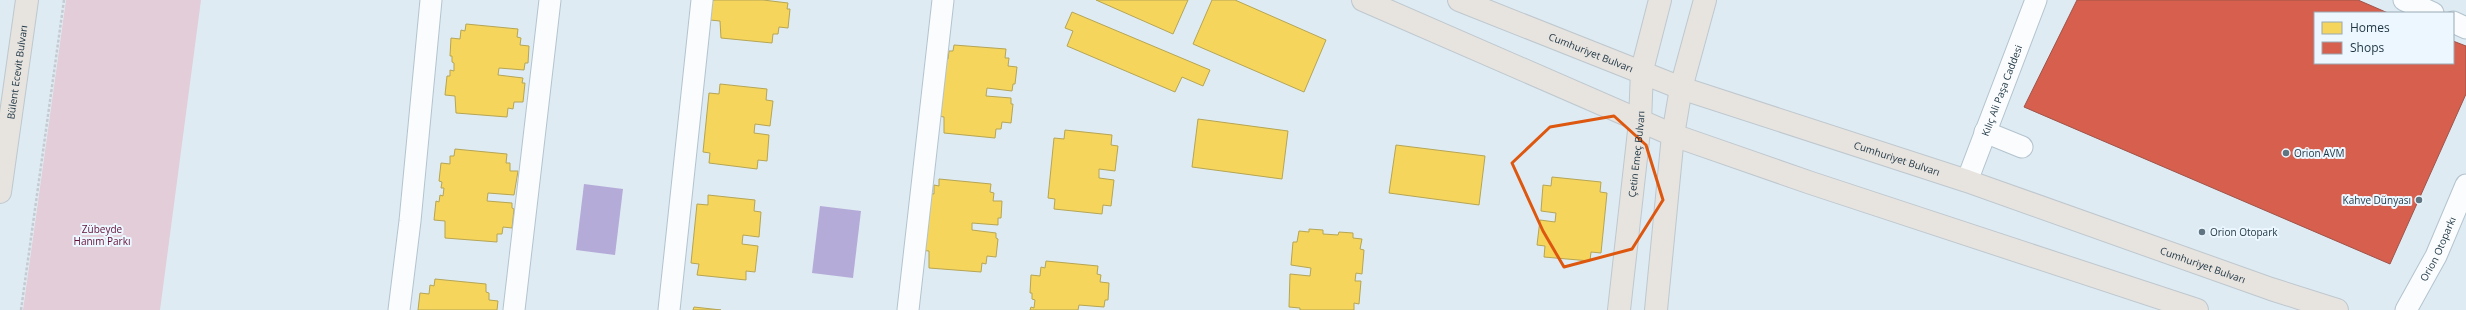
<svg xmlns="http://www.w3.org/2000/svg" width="2466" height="310" font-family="'Open Sans',sans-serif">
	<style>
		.green { fill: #e3cdd9 }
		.water { fill: #b5abd8 }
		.homes { fill: #f6d55c; stroke: #b5a554 }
		.shops { fill: #d6604d; stroke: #9f534a }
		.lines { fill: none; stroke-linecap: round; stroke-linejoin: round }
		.minor-casing { stroke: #b3c3ce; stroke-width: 23 }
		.major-casing { stroke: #bec8ce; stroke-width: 24 }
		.path { stroke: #c5cbd0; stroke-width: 2.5; stroke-dasharray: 3 2; stroke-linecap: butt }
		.minor { stroke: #fafcfd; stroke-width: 21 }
		.major { stroke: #e7e3df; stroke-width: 22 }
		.marked { fill: none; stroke: #de570f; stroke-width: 3; stroke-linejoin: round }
		.poi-dot { fill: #617581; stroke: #ecf7ff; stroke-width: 1.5 }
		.labels { text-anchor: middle; stroke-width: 4; stroke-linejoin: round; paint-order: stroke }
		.street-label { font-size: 10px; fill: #1e3543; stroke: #ecf7ff }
		.poi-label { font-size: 10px; fill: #1e3543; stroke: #ecf7ff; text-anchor: start }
		.park-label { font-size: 10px; fill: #631037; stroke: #ecf7ff }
	</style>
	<rect width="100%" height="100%" fill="#deebf3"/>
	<polygon class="green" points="66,0 201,0 160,310 23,310"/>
	<g class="water">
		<polygon points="584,184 623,189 615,255 576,250"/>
		<polygon points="820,206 861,211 853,278 812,273"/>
	</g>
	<g class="homes">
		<polygon points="715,0 763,0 788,3 787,9 790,9 788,28 779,27 778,34 773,34 772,43 721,38 720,21 710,20 711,1"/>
		<polygon points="1096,0 1188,0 1173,34"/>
		<polygon points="1212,0 1235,0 1326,40 1304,92 1193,44"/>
		<polygon points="1072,12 1210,70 1203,86 1182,77 1175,92 1067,46 1073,31 1065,28"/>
		<polygon points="466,24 518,29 517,37 521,38 520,45 529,46 528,63 525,63 524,70 499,68 498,75 523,78 522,83 525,83 523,102 514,102 513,109 508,108 507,117 456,113 455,96 445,95 447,76 450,76 450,70 454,71 454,63 452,62 452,56 450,56 451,38 460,39 461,30 465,31"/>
		<polygon points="954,45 1006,49 1005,58 1009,58 1008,66 1017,67 1015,84 1013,84 1012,91 987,88 986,96 1011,98 1011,104 1013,104 1011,123 1002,122 1001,129 996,129 995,138 944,133 944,117 933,115 939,58 948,59 949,51 953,51"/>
		<polygon points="720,84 767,89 766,100 773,101 770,126 755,124 754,133 769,135 767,161 758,160 757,169 709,163 710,153 703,152 709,93 719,94"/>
		<polygon points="1198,119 1288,131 1282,179 1192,167"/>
		<polygon points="1065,130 1112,135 1111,145 1118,146 1115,171 1099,169 1099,178 1114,180 1111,206 1103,205 1102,214 1054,209 1055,199 1048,198 1054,138 1064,139"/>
		<polygon points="1396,145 1485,156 1479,205 1389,193"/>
		<polygon points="455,149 507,154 506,163 510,163 510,171 518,171 514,195 488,193 487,201 512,203 512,208 514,209 512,228 503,227 502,234 497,234 497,242 445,238 445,221 434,220 436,201 439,202 440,195 443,196 444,188 441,188 442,182 439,181 441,163 450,164 450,156 454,156"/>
		<polygon points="1552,177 1601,182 1600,192 1607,193 1601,253 1591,252 1590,261 1544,257 1545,246 1537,245 1540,220 1555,222 1556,213 1541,211 1543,185 1551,186"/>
		<polygon points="939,179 991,184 990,192 994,193 993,201 1002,201 1001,218 998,218 998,225 972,223 972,230 996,233 996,238 998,239 996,257 987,256 986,264 982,263 981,272 929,268 929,251 918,250 925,193 934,194 934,185 939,186"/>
		<polygon points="708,195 755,200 754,211 761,212 759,237 743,235 742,244 758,246 755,272 746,271 746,280 697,275 699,264 691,263 697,204 708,205"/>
		<polygon points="1309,229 1323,230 1323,234 1338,235 1339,232 1353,233 1353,238 1362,239 1360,249 1364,250 1362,274 1356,273 1355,281 1361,281 1359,304 1354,303 1354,310 1300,310 1300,308 1289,307 1290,274 1310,276 1311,268 1291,265 1293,242 1297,242 1299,231 1309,232"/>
		<polygon points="1046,261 1098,266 1097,274 1101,275 1100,282 1109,283 1108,300 1105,300 1104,307 1079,305 1078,310 1030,310 1031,307 1034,308 1035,300 1032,299 1032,293 1030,293 1031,275 1040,276 1041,267 1045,268"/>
		<polygon points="435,279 486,284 486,292 489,293 489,300 498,301 497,310 418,310 420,293 429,294 430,285 434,286"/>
		<polygon points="694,307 721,310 693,310"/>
	</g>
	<polygon class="shops" points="2077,0 2358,0 2388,13 2315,13 2315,63 2453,63 2453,41 2466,46 2466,94 2390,264 2024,107"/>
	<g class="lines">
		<defs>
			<g id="minor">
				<polyline points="2404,0 2433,13"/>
				<polyline points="2453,22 2466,28"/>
				<polyline points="1985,132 2022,147"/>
				<path id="s1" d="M1967 181 2036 0"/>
				<polyline points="399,310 410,221 431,0"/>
				<polyline points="514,310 550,0"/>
				<polyline points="669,310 702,0"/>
				<polyline points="908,310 943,0"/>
				<path id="s2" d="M2406 310 2436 256 2466 185"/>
			</g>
			<g id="major">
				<polyline points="1363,0 1673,135 1811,183 2197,310"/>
				<path id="s3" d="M1459 0 1681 88 1967 181 2271 289 2337 310"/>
				<path id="s4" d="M0 192 27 0"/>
				<path id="s5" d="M1619 310 1640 122 1642 70 1660 0"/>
				<polyline points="1656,310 1673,135 1681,88 1705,0"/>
			</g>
		</defs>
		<use href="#minor" class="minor-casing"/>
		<use href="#major" class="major-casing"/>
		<polyline class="path" points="21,310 64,0"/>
		<use href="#minor" class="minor"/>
		<use href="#major" class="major"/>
	</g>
	<path class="marked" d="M1614 116 1646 145 1663 200 1632 249 1564 267 1543 231 1512 163 1550 127Z"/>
	<g class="poi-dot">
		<circle cx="2286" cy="153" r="4"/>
		<circle cx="2419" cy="200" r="4"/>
		<circle cx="2202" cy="232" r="4"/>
	</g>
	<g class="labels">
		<g class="street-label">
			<text dy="4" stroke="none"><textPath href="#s3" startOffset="142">Cumhuriyet Bulvarı</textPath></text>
			<text dy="4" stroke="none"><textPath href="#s4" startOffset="121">Bülent Ecevit Bulvarı</textPath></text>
			<text dy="4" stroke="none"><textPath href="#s1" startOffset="97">Kılıç Ali Paşa Caddesi</textPath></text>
			<text dy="4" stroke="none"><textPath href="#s5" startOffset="157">Çetin Emeç Bulvarı</textPath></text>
			<text dy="4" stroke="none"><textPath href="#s3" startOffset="466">Cumhuriyet Bulvarı</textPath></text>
			<text dy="4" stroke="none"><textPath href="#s2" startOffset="69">Orion Otoparkı</textPath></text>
			<text dy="4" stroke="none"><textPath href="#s3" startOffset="790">Cumhuriyet Bulvarı</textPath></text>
		</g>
		<g class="poi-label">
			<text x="2294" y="157">Orion AVM</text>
			<text x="2411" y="204" text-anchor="end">Kahve Dünyası</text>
			<text x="2210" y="236">Orion Otopark</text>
		</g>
		<g class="park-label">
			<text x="102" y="233">Zübeyde<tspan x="102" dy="12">Hanım Parkı</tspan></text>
		</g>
	</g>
	<rect x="2314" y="12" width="140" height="52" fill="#ecf7ff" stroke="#9aa9b4"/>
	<rect x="2322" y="22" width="20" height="12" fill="#f6d55c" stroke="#9aa9b4"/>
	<text x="2350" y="32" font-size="12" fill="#1e3543">Homes</text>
	<rect x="2322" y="42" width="20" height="12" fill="#d6604d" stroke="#9aa9b4"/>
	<text x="2350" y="52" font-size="12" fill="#1e3543">Shops</text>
</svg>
